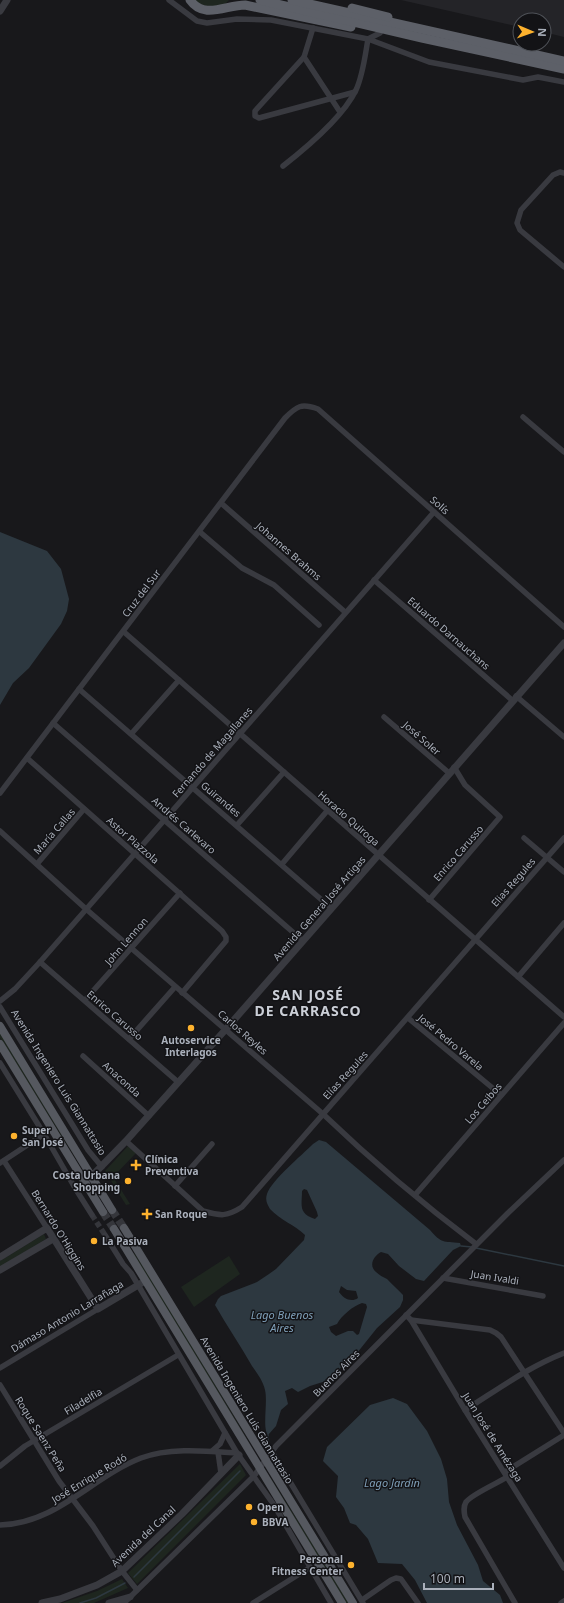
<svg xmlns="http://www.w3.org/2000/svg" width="564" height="1603" font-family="'Noto Sans',sans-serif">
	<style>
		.built { fill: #242428 }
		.green { fill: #1e261f }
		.water { fill: #2d3840; fill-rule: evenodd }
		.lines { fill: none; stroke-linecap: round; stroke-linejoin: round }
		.stream { stroke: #2d3840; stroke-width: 1.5 }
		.minor-tunnel { stroke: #35363b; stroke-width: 5.5; stroke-dasharray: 5.5 3; stroke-linecap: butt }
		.primary-tunnel { stroke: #35363b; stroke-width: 8; stroke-dasharray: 8 4; stroke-linecap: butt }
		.minor { stroke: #393a40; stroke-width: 5.5 }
		.tertiary { stroke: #393a40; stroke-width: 7 }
		.primary { stroke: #55585f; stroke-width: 8 }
		.trunk { stroke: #5d6068; stroke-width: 9 }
		.poi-dot { fill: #fdb22e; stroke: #131316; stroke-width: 1.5 }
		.labels { text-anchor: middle; stroke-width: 3; stroke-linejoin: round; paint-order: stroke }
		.street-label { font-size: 10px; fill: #aab0bb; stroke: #131316 }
		.poi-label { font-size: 10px; font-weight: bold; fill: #aab0bb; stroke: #131316; text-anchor: start }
		.water-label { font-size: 11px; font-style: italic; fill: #7f9fb8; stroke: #131316 }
		.district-label { font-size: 14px; font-weight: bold; letter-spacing: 1px; fill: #cbcfd7; stroke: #131316 }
	</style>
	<rect width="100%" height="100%" fill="#18181b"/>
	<polygon class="built" points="401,0 564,0 564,37 544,32 544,20 520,20 520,27"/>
	<g class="green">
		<path d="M193 0H229C218 13 205 7 193 0Z"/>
		<polygon points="0,1031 85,1173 0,1038"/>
		<polygon points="128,1146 136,1153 113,1177 130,1204 126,1205 105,1171"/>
		<polygon points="44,1234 46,1239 0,1267 0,1261"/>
		<polygon points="134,1253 150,1276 255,1452 132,1254"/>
		<polygon points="229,1256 240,1274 194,1307 181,1287"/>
		<polygon points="240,1464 246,1475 137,1584 128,1573"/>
		<path d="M270 1477C296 1519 324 1560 350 1603H346L269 1478Z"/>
		<polygon points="122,1579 128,1588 94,1603 62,1603 97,1591"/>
	</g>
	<g class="water">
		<polygon points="0,532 47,551 61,569 69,599 67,611 61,624 29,668 13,683 0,705"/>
		<path d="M319 1140 326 1142 430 1230C442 1244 443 1241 460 1243L461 1246 453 1250 424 1281 416 1279 399 1266 388 1254 381 1252C374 1256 368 1265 376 1272 379 1275 383 1277 387 1279 392 1284 398 1290 403 1295V1300L400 1307 377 1328 353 1358 347 1361 333 1376 326 1381 310 1386 298 1392 292 1388 285 1391 288 1404 281 1410 276 1426 268 1435C262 1428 268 1402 265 1390 263 1381 257 1373 252 1366 240 1345 227 1326 215 1305L218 1299 221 1296 257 1282 269 1274 276 1269 304 1240 305 1235C295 1225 280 1220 270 1209 267 1204 265 1200 267 1194 271 1181 302 1155 313 1144ZM304 1189 307 1190 317 1212 318 1216 315 1219C298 1213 302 1206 302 1191ZM341 1286 347 1290 356 1291 358 1298C351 1303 343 1298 339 1292ZM362 1303 366 1304 367 1307 359 1334 357 1335 353 1331H348L336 1336 331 1332 329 1327 337 1324C341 1316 353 1306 362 1303Z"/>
		<polygon points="393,1398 407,1404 427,1431 441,1459 447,1479 449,1502 457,1525 478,1565 483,1581 500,1595 503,1603 427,1603 415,1580 402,1564 378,1563 368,1539 356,1525 350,1523 344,1508 336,1497 338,1476 323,1461 327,1447 370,1405"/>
	</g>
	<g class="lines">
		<g class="stream">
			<polyline points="461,1246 472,1247"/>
			<polyline points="476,1248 564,1266"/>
			<polyline points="268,1443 268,1435"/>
			<polyline points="134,1577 240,1471"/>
			<polyline points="80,1603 96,1598 125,1583"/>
		</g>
		<polyline class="minor-tunnel" points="92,1215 105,1235"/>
		<g class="primary-tunnel">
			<polyline points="112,1210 124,1228"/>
			<polyline points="103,1212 114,1229"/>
		</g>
		<g class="minor">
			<polyline points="169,0 197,21 207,23 237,19 271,20 368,39 380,33"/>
			<polyline points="313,28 304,57 340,112"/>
			<polyline points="304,57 255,111 255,116 259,118 355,92"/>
			<path d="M283 166C306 148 343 117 356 90 363 75 365 56 368 39L429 62 523 80 538 77 564 82"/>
			<polyline points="564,173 560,172 553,175 521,210 517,223 520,230 564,267"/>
			<polyline points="523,417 564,452"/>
			<polyline points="221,503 345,612"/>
			<polyline points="200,532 242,568 274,585 319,625"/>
			<polyline points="374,580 512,700"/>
			<polyline points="124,632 564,1017"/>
			<polyline points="79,689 331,908"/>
			<polyline points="516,696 564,737"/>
			<polyline points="384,717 449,773"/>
			<polyline points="53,723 303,941"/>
			<polyline points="132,733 179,680"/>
			<polyline points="27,758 222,931 226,937 226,941 182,993"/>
			<path d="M0 793 285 418C297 406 301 403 318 409L564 627"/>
			<polyline points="237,825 284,772"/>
			<path d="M0 831 86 909 323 1114C371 1160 423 1204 476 1244"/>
			<polyline points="524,838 564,872"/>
			<polyline points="37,864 84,809"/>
			<polyline points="282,864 327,811"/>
			<polyline points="429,900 500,817 465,785 454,767"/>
			<polyline points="40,962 178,1082"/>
			<polyline points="518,977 564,923"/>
			<polyline points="85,1000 180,893"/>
			<polyline points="0,1001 15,989 40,962 434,512"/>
			<polyline points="0,1007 88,1150 102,1167"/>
			<polyline points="408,1018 501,1095"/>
			<polyline points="129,1039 175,987"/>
			<polyline points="83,1056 149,1116"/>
			<polyline points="0,1063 44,1134 75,1188 92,1215"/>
			<path d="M126 1141 203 1211C221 1216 226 1217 242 1207L564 838"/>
			<polyline points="4,1161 47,1228"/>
			<polyline points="0,1163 52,1129"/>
			<polyline points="175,1186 212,1144"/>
			<polyline points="415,1195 564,1023"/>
			<polyline points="105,1235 123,1264 131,1273 237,1453 274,1505 331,1603"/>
			<polyline points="443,1278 543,1296"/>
			<polyline points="406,1315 411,1320 465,1410 564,1568"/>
			<polyline points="411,1320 490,1330 496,1333 501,1337 564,1433"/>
			<polyline points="0,1368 98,1309"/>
			<polyline points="0,1385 59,1481 93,1526 122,1571 137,1590"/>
			<path d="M465 1410C497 1390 528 1367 564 1353"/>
			<polyline points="212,1451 220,1444 225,1433"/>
			<polyline points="218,1452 221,1473"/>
			<polyline points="272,1452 363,1603"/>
			<polyline points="0,1466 25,1446 178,1355"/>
			<polyline points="505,1472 564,1435"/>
			<path d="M507 1477C498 1483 472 1494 466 1502 463 1507 464 1512 465 1517L515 1603"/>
			<path d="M0 1525C56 1524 92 1477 141 1458 170 1447 207 1451 237 1453"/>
			<polyline points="362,1600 391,1580 396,1578 401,1579 418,1603"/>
			<polyline points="124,1603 254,1476 276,1446 508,1213 564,1160"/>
			<polyline points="253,1603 309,1568"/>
			<polyline points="561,1603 564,1601"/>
		</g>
		<g class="tertiary">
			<polyline points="0,11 7,0"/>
			<polyline points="88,1180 126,1141 226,1029 564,643"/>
			<polyline points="0,1257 47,1228 98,1309 145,1281"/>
			<polyline points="0,1270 53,1239"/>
			<polyline points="42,1603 60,1599 97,1585 122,1571 182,1514 239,1455"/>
			<polyline points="109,1603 130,1597"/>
		</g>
		<g class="primary">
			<polyline points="0,1026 112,1210"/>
			<polyline points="0,1044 103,1212"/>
			<polyline points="124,1228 353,1603"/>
			<polyline points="114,1229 342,1603"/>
		</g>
		<g class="trunk">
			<path d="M190 0C204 20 226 5 245 5L351 27"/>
			<polyline points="260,0 422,38 564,69"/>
			<polyline points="292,0 564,61"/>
			<polyline points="352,8 388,17"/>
		</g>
	</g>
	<g class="poi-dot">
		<circle cx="191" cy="1028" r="4"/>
		<circle cx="14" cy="1136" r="4"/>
		<path d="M134 1159h4v4h4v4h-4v4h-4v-4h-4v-4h4z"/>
		<circle cx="128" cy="1181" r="4"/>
		<path d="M145 1208h4v4h4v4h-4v4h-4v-4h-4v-4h4z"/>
		<circle cx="94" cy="1241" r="4"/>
		<circle cx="249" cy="1507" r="4"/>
		<circle cx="254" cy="1522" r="4"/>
		<circle cx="351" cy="1565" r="4"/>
	</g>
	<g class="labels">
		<g class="street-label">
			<text transform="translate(440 505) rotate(41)" y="4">Solís</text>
			<text transform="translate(289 551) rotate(41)" y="4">Johannes Brahms</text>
			<text transform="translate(141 593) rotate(-53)" y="4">Cruz del Sur</text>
			<text transform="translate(449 633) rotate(41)" y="4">Eduardo Darnauchans</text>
			<text transform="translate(422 738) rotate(41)" y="4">José Soler</text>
			<text transform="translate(212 752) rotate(-49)" y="4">Fernando de Magallanes</text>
			<text transform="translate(221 799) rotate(40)" y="4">Guirandes</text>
			<text transform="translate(349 818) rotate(41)" y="4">Horacio Quiroga</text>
			<text transform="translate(184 825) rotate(41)" y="4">Andrés Carlevaro</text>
			<text transform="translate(54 831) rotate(-49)" y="4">María Callas</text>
			<text transform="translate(133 840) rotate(41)" y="4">Astor Piazzola</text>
			<text transform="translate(458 853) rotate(-49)" y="4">Enrico Carusso</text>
			<text transform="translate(513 882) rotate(-49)" y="4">Elias Regules</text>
			<text transform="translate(319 908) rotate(-49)" y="4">Avenida General José Artigas</text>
			<text transform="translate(126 941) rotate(-49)" y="4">John Lennon</text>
			<text transform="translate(115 1015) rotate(41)" y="4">Enrico Carusso</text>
			<text transform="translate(243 1032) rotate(41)" y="4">Carlos Reyles</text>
			<text transform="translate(451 1042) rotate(40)" y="4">José Pedro Varela</text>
			<text transform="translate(345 1075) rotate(-48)" y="4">Elías Regules</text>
			<text transform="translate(122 1079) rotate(42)" y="4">Anaconda</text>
			<text transform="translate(59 1082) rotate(58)" y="4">Avenida Ingeniero Luis Giannattasio</text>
			<text transform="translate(483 1103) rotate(-49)" y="4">Los Ceibos</text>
			<text transform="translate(59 1230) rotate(58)" y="4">Bernardo O'Higgins</text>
			<text transform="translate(495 1277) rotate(9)" y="4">Juan Ivaldi</text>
			<text transform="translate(67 1316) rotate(-31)" y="4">Dámaso Antonio Larrañaga</text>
			<text transform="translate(336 1373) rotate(-45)" y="4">Buenos Aires</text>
			<text transform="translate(83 1401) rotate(-31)" y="4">Filadelfia</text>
			<text transform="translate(247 1410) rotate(59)" y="4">Avenida Ingeniero Luis Giannattasio</text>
			<text transform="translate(41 1434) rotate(58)" y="4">Roque Saenz Peña</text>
			<text transform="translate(493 1437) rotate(58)" y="4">Juan José de Amézaga</text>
			<text transform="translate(89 1478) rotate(-31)" y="4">José Enrique Rodó</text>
			<text transform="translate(143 1536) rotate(-43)" y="4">Avenida del Canal</text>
		</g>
		<g class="poi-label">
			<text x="191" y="1044" text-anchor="middle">Autoservice<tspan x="191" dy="12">Interlagos</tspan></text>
			<text x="22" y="1134">Super<tspan x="22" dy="12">San José</tspan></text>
			<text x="145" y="1163">Clínica<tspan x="145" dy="12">Preventiva</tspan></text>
			<text x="120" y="1179" text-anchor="end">Costa Urbana<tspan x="120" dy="12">Shopping</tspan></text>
			<text x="155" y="1218">San Roque</text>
			<text x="102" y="1245">La Pasiva</text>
			<text x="257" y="1511">Open</text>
			<text x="262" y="1526">BBVA</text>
			<text x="343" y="1563" text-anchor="end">Personal<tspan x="343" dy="12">Fitness Center</tspan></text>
		</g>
		<g class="water-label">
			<text x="282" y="1319">Lago Buenos<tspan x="282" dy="13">Aires</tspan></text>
			<text x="392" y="1487">Lago Jardín</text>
		</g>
		<g class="district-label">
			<text x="308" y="1000">SAN JOSÉ<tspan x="308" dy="16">DE CARRASCO</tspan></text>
		</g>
	</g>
	<g transform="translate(532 32) rotate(92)"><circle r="19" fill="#131316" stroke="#4f5258"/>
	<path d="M0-3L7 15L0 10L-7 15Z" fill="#fdb22e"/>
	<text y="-6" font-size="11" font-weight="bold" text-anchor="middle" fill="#aab0bb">N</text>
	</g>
	<path d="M424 1583v6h69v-6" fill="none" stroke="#aab0bb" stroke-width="2"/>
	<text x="430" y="1583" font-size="12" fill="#aab0bb" stroke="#131316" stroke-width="3" paint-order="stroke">100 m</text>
</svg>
